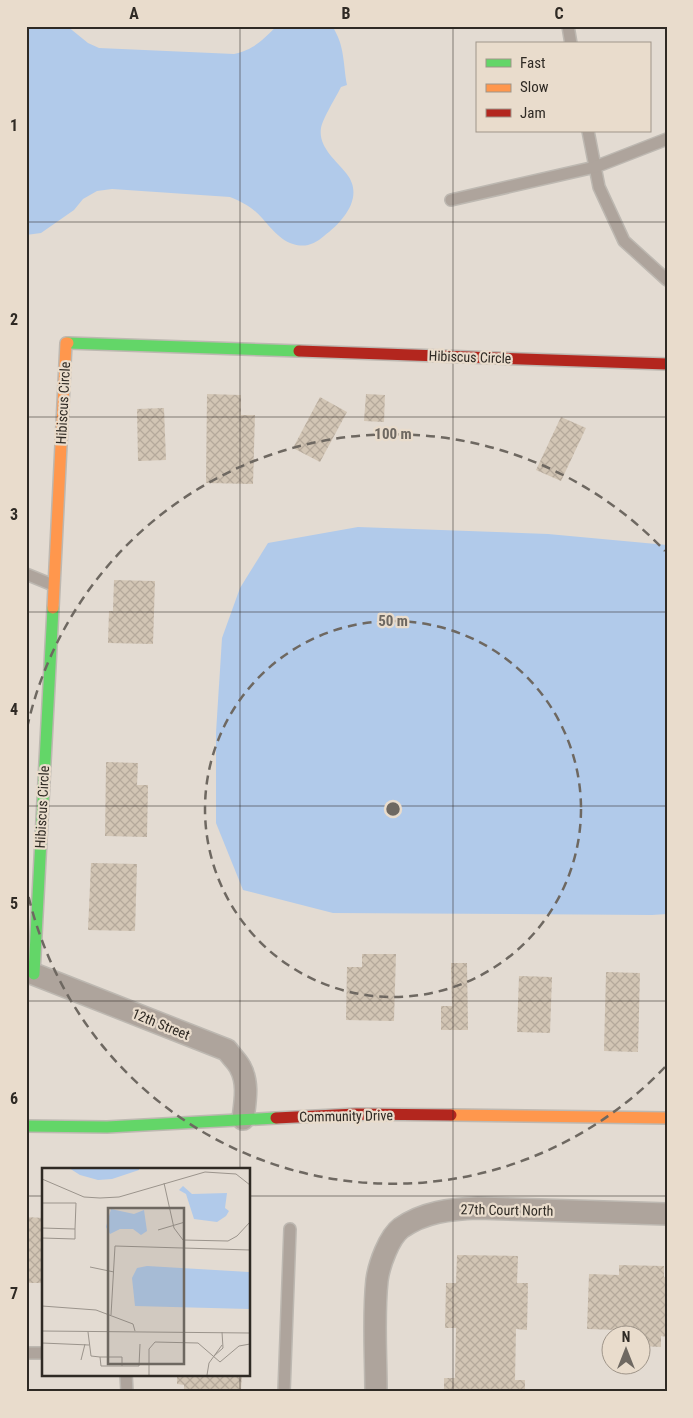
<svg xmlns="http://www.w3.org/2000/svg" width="693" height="1418" font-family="'Roboto Condensed',sans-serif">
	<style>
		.water { fill: #b1caea }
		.building { fill: url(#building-cross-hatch) }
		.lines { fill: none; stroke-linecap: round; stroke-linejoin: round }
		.lane-casing { stroke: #bdb8b1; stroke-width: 14 }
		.street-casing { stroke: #bdb8b1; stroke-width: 24 }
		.fast-casing { stroke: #bdb8b1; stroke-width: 14 }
		.slow-casing { stroke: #bdb8b1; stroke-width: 14 }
		.jam-casing { stroke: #bdb8b1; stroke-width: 14 }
		.lane { stroke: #aea49c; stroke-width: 11 }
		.street { stroke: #aea49c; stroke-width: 21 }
		.fast { stroke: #63d668; stroke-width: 11 }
		.slow { stroke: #ff974d; stroke-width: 11 }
		.jam { stroke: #b3261e; stroke-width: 11 }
		.grid { fill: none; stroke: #2f2a24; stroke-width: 1; stroke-opacity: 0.55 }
		.ring { fill: none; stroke: #6e6861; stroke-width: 2.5; stroke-dasharray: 9 6 }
		.labels { text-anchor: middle; stroke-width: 4.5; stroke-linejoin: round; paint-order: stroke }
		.street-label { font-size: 14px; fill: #2f2a24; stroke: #e9dccc }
		.inset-road { fill: none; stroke: #9b948c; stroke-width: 1 }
		.view { fill: #6e6861; fill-opacity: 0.15; stroke: #6e6861; stroke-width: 2.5 }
		.inset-edge { fill: none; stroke: #2f2a24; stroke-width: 2.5 }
		.centre { fill: #6e6861; stroke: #e9dccc; stroke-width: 2.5 }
		.ring-label { font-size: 15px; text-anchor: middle; font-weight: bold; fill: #6e6861; stroke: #e9dccc; stroke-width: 4.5; stroke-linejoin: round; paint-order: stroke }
		.neatline { fill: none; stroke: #2f2a24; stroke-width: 2 }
		.grid-label { font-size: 16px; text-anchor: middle; font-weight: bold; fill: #2f2a24 }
	</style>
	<defs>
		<pattern id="building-cross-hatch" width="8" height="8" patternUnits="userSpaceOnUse" patternTransform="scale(1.25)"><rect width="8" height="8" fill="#d2c5b4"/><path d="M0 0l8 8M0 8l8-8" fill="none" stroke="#b5a99b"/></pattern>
	</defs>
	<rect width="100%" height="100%" fill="#e3dbd2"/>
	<g class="water">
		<path d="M26 26H67L88 43 99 48 234 54C255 49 262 40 277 26H332C345 45 343 64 347 85L341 87C336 97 323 118 321 128 318 147 336 160 346 173 365 196 344 221 324 236 315 244 305 248 293 244 277 239 268 223 256 212 248 205 240 201 230 197L112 189 97 191 83 199 74 210 41 233 26 235Z"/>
		<polygon points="358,527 548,534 667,545 667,914 652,915 333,913 243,890 216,823 216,733 222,638 240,588 268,543"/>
	</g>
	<g class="building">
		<polygon points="207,394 241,395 241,415 255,415 253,484 206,483"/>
		<polygon points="366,394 385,395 384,422 364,421"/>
		<polygon points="320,397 347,412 320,462 293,448"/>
		<polygon points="164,408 166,460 138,461 137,409"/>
		<polygon points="561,417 586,428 561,481 536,470"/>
		<polygon points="114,580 155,581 153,644 108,643 109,611 113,611"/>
		<polygon points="106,762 138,763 137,785 148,785 147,837 105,836"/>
		<polygon points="91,863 137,864 135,931 88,930"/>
		<polygon points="362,954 396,954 394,1021 346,1020 347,967 362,967"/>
		<polygon points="451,963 467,963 468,1030 441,1030 441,1006 452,1006"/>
		<polygon points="606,972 640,973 638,1052 604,1051"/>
		<polygon points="519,976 552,977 550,1033 517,1032"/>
		<polygon points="26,1217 44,1218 44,1283 26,1283"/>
		<polygon points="457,1255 518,1256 517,1283 528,1283 527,1330 516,1329 515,1380 525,1380 525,1392 444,1392 444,1378 455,1378 456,1328 445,1328 446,1283 456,1283"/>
		<polygon points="619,1265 664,1266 664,1277 667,1277 667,1337 661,1336 661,1347 640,1346 640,1336 617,1336 617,1330 587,1329 589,1274 619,1275"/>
		<polygon points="177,1374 242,1374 241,1390 232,1390 232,1392 184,1392 184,1385 177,1384"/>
	</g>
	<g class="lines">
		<defs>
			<g id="lane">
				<polyline points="568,26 571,44"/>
				<polyline points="588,131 599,187 624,241 667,280"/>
				<polyline points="451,200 595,167 667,139"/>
				<polyline points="26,574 53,585"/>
				<polyline points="26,1353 44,1353"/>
				<polyline points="126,1374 127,1392"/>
				<polyline points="284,1392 290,1229"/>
			</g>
			<g id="street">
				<path d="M26 971 227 1050C231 1056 237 1061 240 1067 249 1083 245 1102 243 1119"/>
				<path d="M376 1392C376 1355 373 1317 377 1280 379 1265 389 1237 401 1228 424 1212 450 1209 478 1208L667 1214"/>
			</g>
			<g id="fast">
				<polyline points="68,343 299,351"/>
				<polyline points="34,974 53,608"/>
				<polyline points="26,1126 107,1127 276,1118"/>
			</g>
			<g id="slow">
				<polyline points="53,608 66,343 68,343"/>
				<polyline points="451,1115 667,1118"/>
			</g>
			<g id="jam">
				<polyline points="299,351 667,364"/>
				<polyline points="276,1118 356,1114 451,1115"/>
			</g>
		</defs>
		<use href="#lane" class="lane-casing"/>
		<use href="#street" class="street-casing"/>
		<use href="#fast" class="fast-casing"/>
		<use href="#slow" class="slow-casing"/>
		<use href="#jam" class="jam-casing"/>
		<use href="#lane" class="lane"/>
		<use href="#street" class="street"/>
		<use href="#fast" class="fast"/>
		<use href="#slow" class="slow"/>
		<use href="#jam" class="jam"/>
	</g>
	<path class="grid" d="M240 26V1169M453 26V1392M26 222H667M26 417H667M26 612H667M26 806H667M26 1001H667M26 1196H44M249 1196H667M240 1374V1392"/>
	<g class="ring">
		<circle cx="393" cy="809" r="188"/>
		<path d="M665 1067A375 375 0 0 1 27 890M27 728A375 375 0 0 1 665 551"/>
	</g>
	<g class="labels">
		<g class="street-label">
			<text transform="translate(470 357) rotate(2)" y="5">Hibiscus Circle</text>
			<text transform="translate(63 403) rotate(-87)" y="5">Hibiscus Circle</text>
			<text transform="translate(42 807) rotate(-87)" y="5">Hibiscus Circle</text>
			<text transform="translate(161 1024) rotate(22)" y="5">12th Street</text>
			<text transform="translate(346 1116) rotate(-1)" y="5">Community Drive</text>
			<text transform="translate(507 1210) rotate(1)" y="5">27th Court North</text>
		</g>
	</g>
	<g transform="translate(42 1168)">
		<rect width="208" height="208" fill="#e3dbd2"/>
		<path d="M27 0H97V2L70 11 56 12 38 7ZM141 18 150 26 185 25 183 40 187 43 184 48 175 54 152 51 144 26 137 22ZM69 41 92 46 102 42 105 63 99 67 91 61H78L68 66 64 59ZM105 98 207 104V141L93 138 90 110 95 100Z" fill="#b1caea"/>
		<path class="inset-road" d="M0 11 42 29 58 30 77 29 163 4 194 6 208 17M122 15 132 60 141 72 186 73 195 68 208 54M0 35H34L33 61 0 60M116 62 143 54M0 70 33 71V61M48 99 72 104M0 138 54 142 91 156 93 163M69 147 73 78 208 82M0 163 208 165M46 164 49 188 58 189 59 198H80V189H58M0 175 47 177M172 188 181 180 180 164M39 192 43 176M80 198H97L98 176M107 207V181L113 174 156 175 178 194 197 178 208 176M165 207 167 195 180 177"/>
		<path class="view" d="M66 40H142V196H66Z"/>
		<rect width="208" height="208" class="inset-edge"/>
	</g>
	<circle cx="393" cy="809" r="8" class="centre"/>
	<g class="ring-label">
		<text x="393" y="439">100 m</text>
		<text x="393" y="626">50 m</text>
	</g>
	<rect width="693" height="1418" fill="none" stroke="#e9dccc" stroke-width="55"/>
	<rect x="476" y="42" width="175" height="90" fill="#e9dccc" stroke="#9f9589"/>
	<rect x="486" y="59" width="25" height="8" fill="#63d668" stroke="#9f9589"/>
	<text x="520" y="68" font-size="15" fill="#2f2a24">Fast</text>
	<rect x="486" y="84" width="25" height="8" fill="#ff974d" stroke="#9f9589"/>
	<text x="520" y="92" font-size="15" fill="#2f2a24">Slow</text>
	<rect x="486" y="109" width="25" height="8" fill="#b3261e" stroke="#9f9589"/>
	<text x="520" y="118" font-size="15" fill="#2f2a24">Jam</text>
	<g transform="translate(626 1350)"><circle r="24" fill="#e9dccc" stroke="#9f9589"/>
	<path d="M0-4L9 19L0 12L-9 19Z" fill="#6e6861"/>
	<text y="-8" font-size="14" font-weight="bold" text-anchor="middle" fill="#2f2a24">N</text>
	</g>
	<rect x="28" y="28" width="638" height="1362" class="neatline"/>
	<g class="grid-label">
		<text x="134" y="19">A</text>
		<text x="346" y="19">B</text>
		<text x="559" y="19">C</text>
		<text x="14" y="131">1</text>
		<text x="14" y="325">2</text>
		<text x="14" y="520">3</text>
		<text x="14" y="715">4</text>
		<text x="14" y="909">5</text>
		<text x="14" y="1104">6</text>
		<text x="14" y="1299">7</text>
	</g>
</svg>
